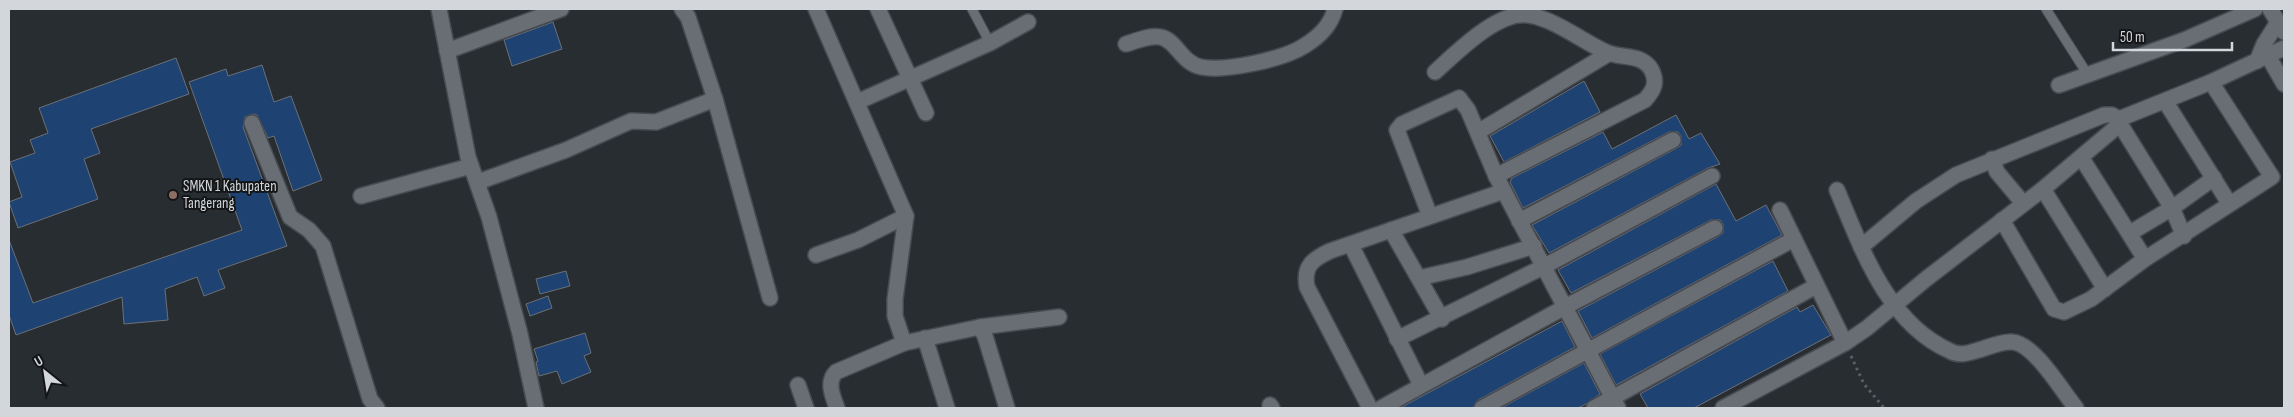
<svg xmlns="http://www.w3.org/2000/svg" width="2293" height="417" font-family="'Sofia Sans Condensed',sans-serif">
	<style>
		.building { fill: #1e4271; stroke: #6b7077 }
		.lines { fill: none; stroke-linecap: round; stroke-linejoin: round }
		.service-casing { stroke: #474b50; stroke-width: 11 }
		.minor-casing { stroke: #474b50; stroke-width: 18 }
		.path { stroke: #5c6065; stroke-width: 3; stroke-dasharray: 2.5 4; stroke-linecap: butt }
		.service { stroke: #696e75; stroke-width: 9 }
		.minor { stroke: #696e75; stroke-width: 15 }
		.education-dot { fill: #8d6e63; stroke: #131517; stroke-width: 2 }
		.labels { text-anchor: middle; stroke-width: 4; stroke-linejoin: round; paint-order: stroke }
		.poi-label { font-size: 15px; fill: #d3d6da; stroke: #131517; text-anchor: start }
	</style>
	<rect width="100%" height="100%" fill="#282d32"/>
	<g class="building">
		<polygon points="553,22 562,49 512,66 504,40"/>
		<polygon points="176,58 189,94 91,129 100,153 84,159 98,199 18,228 9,202 22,197 10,162 35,153 30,140 48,133 39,108"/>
		<polygon points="262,65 274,102 291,96 322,180 293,191 274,136 268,138 257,115 253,114 245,117 243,127 287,246 218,270 225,288 204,296 197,277 165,289 168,320 124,324 122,297 16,335 9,315 9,240 33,303 242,230 189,82 226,69 228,76"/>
		<polygon points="1584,81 1600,112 1504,162 1490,136"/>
		<polygon points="1676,115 1689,139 1701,133 1720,164 1708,168 1549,253 1532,225 1677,148 1681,145 1681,136 1678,132 1669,132 1523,208 1510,182 1512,178 1603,132 1612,149"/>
		<polygon points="1716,184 1736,221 1766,205 1782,235 1592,338 1578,311 1719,236 1723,233 1723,224 1720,220 1711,220 1571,293 1558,270"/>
		<polygon points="1773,261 1788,291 1616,385 1600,354"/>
		<polygon points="566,271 570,286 540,294 536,279"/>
		<polygon points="548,296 552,308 530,316 526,304"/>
		<polygon points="1813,305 1831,335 1694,408 1648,408 1640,394 1797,307 1800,312"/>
		<polygon points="1562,321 1575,347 1478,400 1473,408 1400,408"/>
		<polygon points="585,333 591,353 584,356 591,372 562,384 557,371 539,376 536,362 538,361 534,349"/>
		<polygon points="1584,363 1600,394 1586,404 1578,408 1501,408"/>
	</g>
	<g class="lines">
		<defs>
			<g id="service">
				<polyline points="972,9 990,43"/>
				<polyline points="2046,9 2088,75"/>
			</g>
			<g id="minor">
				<polyline points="439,9 468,157 489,217 520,334 536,408"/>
				<polyline points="682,9 688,17 715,99 770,298"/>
				<polyline points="816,9 906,216 895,299 895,316 904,343 980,327 985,336 1007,408"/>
				<polyline points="878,9 926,113"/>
				<polyline points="2270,9 2284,32"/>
				<path d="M1126 44C1136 41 1149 35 1160 37 1176 39 1181 63 1201 67 1225 72 1284 59 1304 46 1319 37 1331 25 1335 9"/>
				<polyline points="447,51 561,9"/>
				<polyline points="2268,56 2284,84"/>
				<polyline points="2257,61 2264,44 2278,22"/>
				<path d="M1435 72C1456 53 1491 18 1519 15 1544 11 1583 42 1606 52 1621 59 1641 53 1651 69 1658 82 1654 90 1645 100L1496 176"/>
				<polyline points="2059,85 2184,40 2255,9"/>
				<polyline points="2165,101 2229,203"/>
				<polyline points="857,102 990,43 1028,22"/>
				<polyline points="252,123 290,217 309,230 323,246 370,399 377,408"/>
				<polyline points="2120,124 2172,208 2184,236"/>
				<polyline points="1478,132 1608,54"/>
				<polyline points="2081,157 2145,259"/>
				<polyline points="1992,159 1997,172 2023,203"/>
				<polyline points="478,182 566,150 631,121 656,122 715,99"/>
				<polyline points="2043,189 2105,289"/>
				<path d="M1837 190C1862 249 1887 323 1950 351 1961 357 1971 352 1982 349 1991 346 2003 341 2012 342 2034 343 2062 391 2076 408"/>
				<polyline points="361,196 471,166"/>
				<polyline points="1780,210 1845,343"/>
				<polyline points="1430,216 1397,130 1402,124 1459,98 1468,110 1496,176 1618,408"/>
				<polyline points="2002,220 2054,309 2064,312 2091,299 2145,259 2272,177 2211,82"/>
				<polyline points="1519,221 1673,140"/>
				<polyline points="1391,230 1442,319"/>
				<polyline points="2130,233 2172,208 2214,178"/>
				<polyline points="1351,245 1421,385"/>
				<polyline points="1861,247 1916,201 1956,175 2104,115 2112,115 2119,119"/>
				<polyline points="816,255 858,240 906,216"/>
				<polyline points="1419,278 1467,267 1534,246"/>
				<polyline points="980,327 1059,317"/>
				<polyline points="925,338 947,408"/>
				<polyline points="1397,339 1543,267 1712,176"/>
				<polyline points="798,385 806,408"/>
				<polyline points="1270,405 1272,408"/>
				<path d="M837 408C833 397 826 382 836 372L904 343"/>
				<path d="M1370 408 1307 287C1303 266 1313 259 1330 251L1504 191"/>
				<polyline points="1381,408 1565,307 1715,228"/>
				<polyline points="1482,408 1794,239"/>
				<polyline points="1594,408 1816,286"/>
				<polyline points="1723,408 1845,343 1867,328 1926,279 2043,189 2120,124 2119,119 2211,82 2284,48"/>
			</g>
		</defs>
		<use href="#service" class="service-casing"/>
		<use href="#minor" class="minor-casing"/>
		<polyline class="path" points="1851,356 1864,384 1884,408"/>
		<use href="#service" class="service"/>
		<use href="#minor" class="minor"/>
	</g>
	<circle class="education-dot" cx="173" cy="195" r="5"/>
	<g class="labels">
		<g class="poi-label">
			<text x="183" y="191">SMKN 1 Kabupaten<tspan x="183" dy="17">Tangerang</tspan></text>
		</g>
	</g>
	<rect width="2293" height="417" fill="none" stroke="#d3d6da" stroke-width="20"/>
	<g transform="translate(45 372) rotate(330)" stroke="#131517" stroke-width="4" paint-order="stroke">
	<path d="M0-4L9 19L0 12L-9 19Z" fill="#d3d6da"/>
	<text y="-8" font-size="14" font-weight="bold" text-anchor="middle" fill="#d3d6da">U</text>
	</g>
	<path d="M2113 42v8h119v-8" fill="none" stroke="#d3d6da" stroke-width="2.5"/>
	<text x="2120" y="42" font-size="15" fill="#d3d6da" stroke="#131517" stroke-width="4" paint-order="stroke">50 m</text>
</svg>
